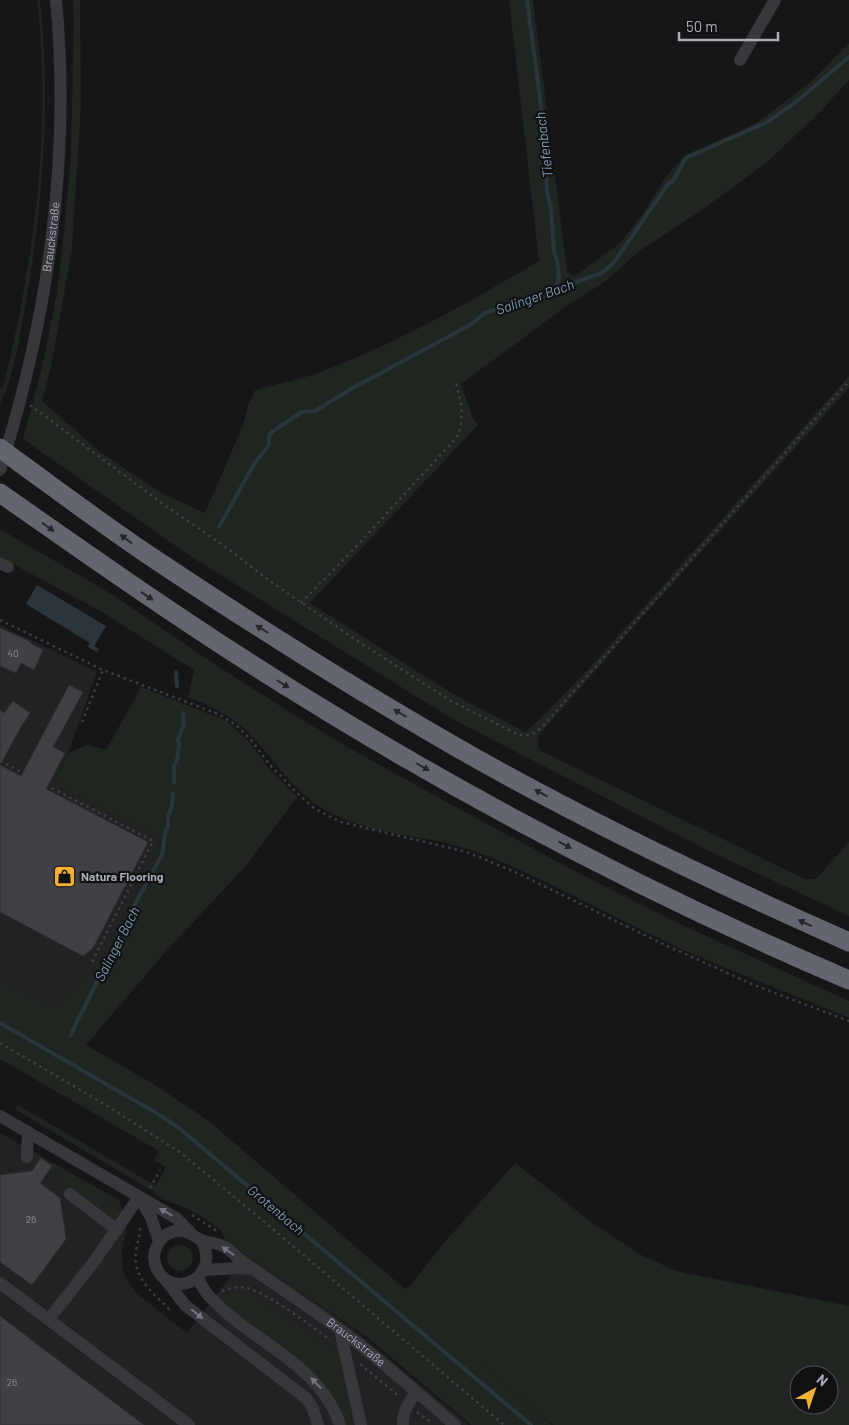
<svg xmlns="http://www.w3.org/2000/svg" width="849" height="1425" font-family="Barlow,sans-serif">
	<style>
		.built { fill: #222225 }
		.green { fill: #1e261f; fill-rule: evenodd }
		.water { fill: #2c353c }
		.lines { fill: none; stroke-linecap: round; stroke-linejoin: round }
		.stream { stroke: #2c353c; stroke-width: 4 }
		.building { fill: #404145; stroke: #303034 }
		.path { stroke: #3d3f44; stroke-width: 2.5; stroke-dasharray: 2.5 4; stroke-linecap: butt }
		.minor { stroke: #37383d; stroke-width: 12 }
		.highway { stroke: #63666e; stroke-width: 19 }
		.highway-bridge { stroke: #63666e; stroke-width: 19 }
		.oneway { fill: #26262a }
		.oneway2 { fill: #757881 }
		.labels { text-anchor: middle; stroke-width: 4.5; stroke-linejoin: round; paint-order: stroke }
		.number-label { font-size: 10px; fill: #8e929b }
		.street-label { font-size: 12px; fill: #a8adb8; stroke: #111113 }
		.poi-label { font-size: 12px; font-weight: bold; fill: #a8adb8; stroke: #111113; text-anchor: start }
		.water-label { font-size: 14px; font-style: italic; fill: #7f9bb3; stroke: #111113 }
	</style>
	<rect width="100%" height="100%" fill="#161618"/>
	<g class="built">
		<polygon points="0,625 97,672 68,753 55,784 161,839 158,849 66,1030 0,992"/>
		<polygon points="0,1133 120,1201 127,1227 122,1250 123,1272 136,1293 187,1333 234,1272 227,1240 222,1230 195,1211 164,1200 155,1194 173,1163 307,1276 297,1289 352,1328 469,1425 0,1425"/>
	</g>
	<g class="green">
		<path d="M37 0H40C51 100 43 202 26 302 20 335 15 373 0 404V387L3 389C34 259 52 134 37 0Z"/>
		<path d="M73 0H80L81 104 72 249 51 367 42 401 99 451 160 492 205 513 243 425 248 406 255 390C276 384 298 380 318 373 396 344 468 303 539 261L509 0H533L567 272 575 276 619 244 642 215 668 174 685 155 755 124 812 81 849 43V80L819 113 766 163 703 209 638 252 606 281 565 307 461 384 472 416 478 425 310 603 453 694 525 732 542 717 594 663 849 376V388L638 622 538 736 539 750 805 879H816L849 842V916L707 850 456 721 190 556 23 439 42 368 57 293 64 232 71 155 74 18Z"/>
		<path d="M0 529 113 595 213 663 296 716 353 750 454 806 571 869 678 923 849 1001V1018C790 993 729 971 671 944 607 914 545 878 479 853 431 834 372 837 327 811 296 794 277 765 255 739 237 719 213 707 188 697L194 670 100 611 0 557Z"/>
		<path d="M141 687 227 721 248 741 268 767 297 797 246 866 169 948 86 1045 157 1086 210 1122 405 1289 411 1285 442 1245 515 1163 594 1224 643 1256 676 1271 849 1306V1425H553L475 1359 552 1425H471L367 1337 225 1240 221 1230 199 1215 156 1193 16 1110 18 1105 156 1186 166 1167 154 1160 159 1151 0 1059V980L52 1009 101 961 158 849 161 839 55 784 68 753 87 745 106 750ZM799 1375H829V1405H799Z"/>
		<polygon points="32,1151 120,1201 116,1209 122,1212 114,1224 101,1213 108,1203 103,1200 94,1209 48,1172 52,1166 42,1158 37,1164 32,1160"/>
		<circle cx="180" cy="1258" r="13"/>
		<polygon points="234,1293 253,1295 262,1300 338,1353 354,1425 346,1425 334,1397 321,1380 228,1307 219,1297"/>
	</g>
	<polygon class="water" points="37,585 106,626 94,646 99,649 97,652 88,647 90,643 26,604"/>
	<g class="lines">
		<g class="stream">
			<polyline points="527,0 544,130 547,192 551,208 554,253 557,260 559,277 556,290"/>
			<polyline points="219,527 254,464 269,445 269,436 273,431 302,412 315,411 351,389 470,325 485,313 602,273 615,261 668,184 673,181 686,158 767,122 796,102 849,57"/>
			<polyline points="176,672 177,686"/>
			<polyline points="174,782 174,766 177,760 179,746 178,739 184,725 183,713"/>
			<polyline points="0,1023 158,1114 179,1128 531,1425"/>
			<path d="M71 1035C75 1028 77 1018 82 1012L135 904 162 855 165 833 168 826V817L172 806 173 793"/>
		</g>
	</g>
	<g class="building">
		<polygon points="0,628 31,642 30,643 43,650 34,670 21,663 16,673 0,666"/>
		<polygon points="69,685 83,692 53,747 65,753 46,789 148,842 93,948 83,956 0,912 0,710 4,713 13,701 30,713 22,725 0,765 21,776"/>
		<polygon points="41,1158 52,1166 40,1183 60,1198 66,1239 32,1285 0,1262 0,1175 32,1171"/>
		<polygon points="0,1316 46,1351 144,1425 0,1425"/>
	</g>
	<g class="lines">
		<g class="path">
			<path d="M30 405 163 504 220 543 270 581 356 640 451 701 517 734C529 737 534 734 543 726L849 381"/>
			<path d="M301 603 354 549 457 437C466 418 460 400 456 382"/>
			<polyline points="0,620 103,670 218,714 236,725 253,742 269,764 296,792 315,809 341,822 467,852 515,872 663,944 754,985 849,1021"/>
			<polyline points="82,722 103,670"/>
			<polyline points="0,761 153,841 91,964"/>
			<polyline points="0,1043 106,1105 181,1153 261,1219 504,1425"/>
			<polyline points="150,1188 160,1170"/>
			<polyline points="192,1215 217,1231"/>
			<path d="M140 1228C140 1236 137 1243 136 1251 132 1277 152 1292 169 1309L172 1308"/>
			<path d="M222 1291C228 1289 234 1287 241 1287 262 1288 311 1326 330 1340"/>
			<polyline points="360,1364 400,1397"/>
			<polyline points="417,1412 429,1421 431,1425"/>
		</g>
		<g class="minor">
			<polyline points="740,60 775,0"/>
			<path id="s1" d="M0 470C48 319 71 158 56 0"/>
			<polyline points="0,563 8,567"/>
			<polyline points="0,1116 176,1218 190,1232"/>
			<polyline points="27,1157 28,1132"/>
			<polyline points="70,1194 117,1230"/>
			<polyline points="140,1199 151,1217 159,1241"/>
			<path id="s2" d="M201 1240C222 1276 175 1300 158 1271 153 1263 153 1253 157 1246 161 1236 171 1230 181 1231 190 1231 194 1237 201 1240 208 1243 217 1243 223 1246 229 1249 234 1254 238 1258 248 1266 259 1273 269 1280 299 1301 330 1321 359 1344 392 1370 423 1398 455 1425"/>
			<polyline points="204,1270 239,1268 252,1269"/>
			<path d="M197 1278C201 1284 205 1292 210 1297 251 1342 320 1363 340 1425"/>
			<polyline points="165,1279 185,1305 307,1399 313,1409 318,1425"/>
			<polyline points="0,1283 189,1425"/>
			<polyline points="49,1319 93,1263 139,1197"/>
			<polyline points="340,1330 361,1425"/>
			<path d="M403 1425C402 1412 409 1403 416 1392"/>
		</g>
		<g class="highway">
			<path d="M20 463C64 495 108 528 153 558 252 624 353 688 456 747 583 820 716 883 849 942"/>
			<path d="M0 493C94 559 188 625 286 686 465 798 654 897 849 980"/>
		</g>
		<polyline class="highway-bridge" points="0,448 20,463"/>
	</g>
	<defs><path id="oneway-solid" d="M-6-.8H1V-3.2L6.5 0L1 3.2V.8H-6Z" transform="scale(1.25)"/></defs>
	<g class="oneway">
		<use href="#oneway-solid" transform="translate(48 527) rotate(35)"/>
		<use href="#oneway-solid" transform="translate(126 539) rotate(-144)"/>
		<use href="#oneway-solid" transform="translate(147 596) rotate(34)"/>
		<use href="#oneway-solid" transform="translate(262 629) rotate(-148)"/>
		<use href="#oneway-solid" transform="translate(283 684) rotate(32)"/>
		<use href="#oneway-solid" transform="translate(400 713) rotate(-149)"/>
		<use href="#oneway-solid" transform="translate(423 767) rotate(30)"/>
		<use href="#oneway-solid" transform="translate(541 793) rotate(-152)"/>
		<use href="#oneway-solid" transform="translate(565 845) rotate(28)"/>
		<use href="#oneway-solid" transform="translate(805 923) rotate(-155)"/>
	</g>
	<g class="oneway2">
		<use href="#oneway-solid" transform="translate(166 1212) rotate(-150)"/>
		<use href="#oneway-solid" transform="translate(228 1251) rotate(-145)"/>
		<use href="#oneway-solid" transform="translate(197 1314) rotate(39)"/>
		<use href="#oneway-solid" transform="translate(316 1383) rotate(-133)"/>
	</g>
	<defs>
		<symbol id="shop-square" viewBox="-11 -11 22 22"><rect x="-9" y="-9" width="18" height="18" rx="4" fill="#f2b134" stroke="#111113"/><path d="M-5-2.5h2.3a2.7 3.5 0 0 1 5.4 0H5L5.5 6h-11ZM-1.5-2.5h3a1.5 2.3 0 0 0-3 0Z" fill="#111"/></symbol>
	</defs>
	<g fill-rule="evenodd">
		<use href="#shop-square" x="52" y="864" width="25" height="25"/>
	</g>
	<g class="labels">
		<g class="number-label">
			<text x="13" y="657">40</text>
			<text x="31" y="1223">26</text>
			<text x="12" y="1386">26</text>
		</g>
		<g class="street-label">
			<text dy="4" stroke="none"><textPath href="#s1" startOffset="239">Brauckstraße</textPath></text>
			<text dy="4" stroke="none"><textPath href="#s2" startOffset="352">Brauckstraße</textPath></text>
		</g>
		<g class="poi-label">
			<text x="81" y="881">Natura Flooring</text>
		</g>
		<g class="water-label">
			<text transform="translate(544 145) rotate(-97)" y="5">Tiefenbach</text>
			<text transform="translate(535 297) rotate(-19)" y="5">Salinger Bach</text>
			<text transform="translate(117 944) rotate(-63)" y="5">Salinger Bach</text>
			<text transform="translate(276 1210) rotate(40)" y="5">Grotenbach</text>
		</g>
	</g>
	<g transform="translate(814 1390) rotate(40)"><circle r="24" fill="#111113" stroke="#4d4f55"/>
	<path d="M0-4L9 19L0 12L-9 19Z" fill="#f2b134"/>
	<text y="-8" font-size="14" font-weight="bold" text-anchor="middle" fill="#a8adb8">N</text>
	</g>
	<path d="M679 32v8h99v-8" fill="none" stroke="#a8adb8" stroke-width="2.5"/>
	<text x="686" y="32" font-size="15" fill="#a8adb8" stroke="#111113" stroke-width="4" paint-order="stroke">50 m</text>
</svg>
